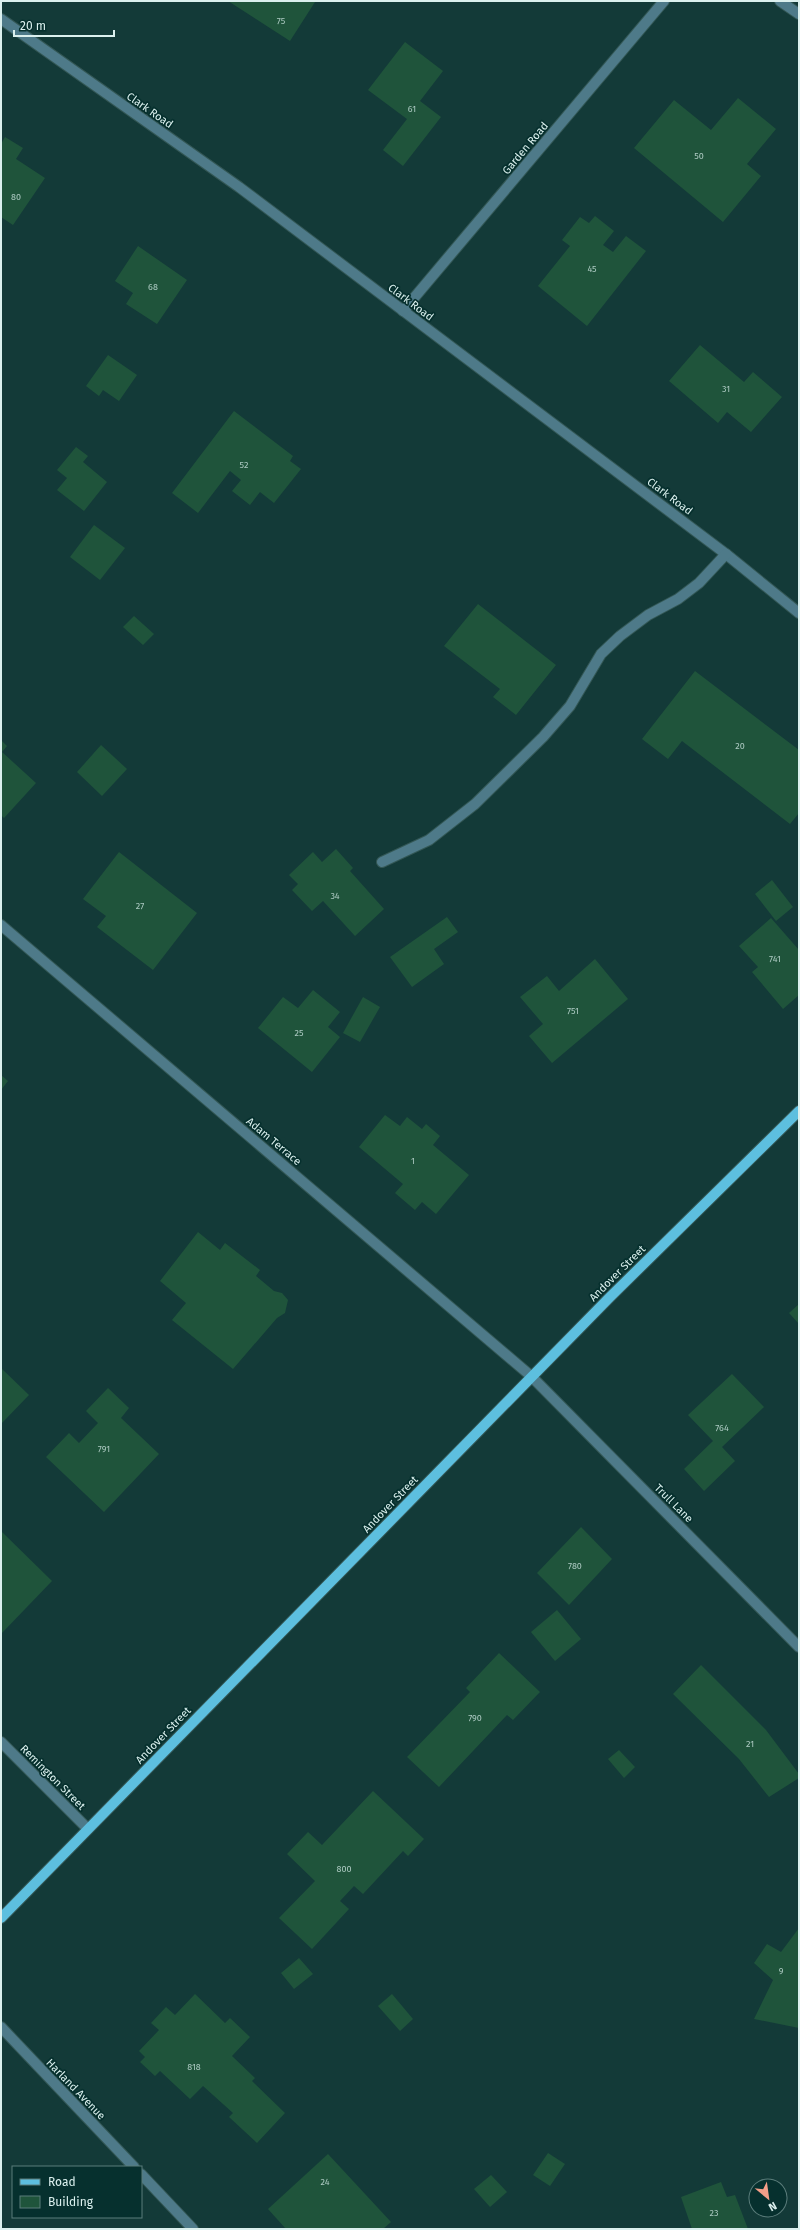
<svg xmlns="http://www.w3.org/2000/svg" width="800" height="2230" font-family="'Fira Sans',sans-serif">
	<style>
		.building { fill: #1f543b }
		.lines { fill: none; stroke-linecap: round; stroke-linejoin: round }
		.minor-casing { stroke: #335755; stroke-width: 12 }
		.major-casing { stroke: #335755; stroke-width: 12 }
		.minor { stroke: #4e7a89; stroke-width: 10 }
		.major { stroke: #5dbfdf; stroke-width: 10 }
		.labels { text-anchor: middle; stroke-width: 3.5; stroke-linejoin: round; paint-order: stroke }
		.number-label { font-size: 9px; fill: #acc9c1 }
		.street-label { font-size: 11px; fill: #dbf0ee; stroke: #06302e }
	</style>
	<rect width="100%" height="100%" fill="#133a38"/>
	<g class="building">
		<polygon points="228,1 314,1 315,2 290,41"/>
		<polygon points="405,42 443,71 420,101 441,117 403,166 383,150 407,119 368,90"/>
		<polygon points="738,98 776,129 747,164 761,176 723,222 634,148 674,100 711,130"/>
		<polygon points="5,137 23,148 16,159 45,178 13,225 1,217 1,144"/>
		<polygon points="595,216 614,231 603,245 613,252 626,236 646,251 587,326 538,286 570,246 562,240 580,217 589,223"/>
		<polygon points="138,246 187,280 157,324 126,304 133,293 115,281"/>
		<polygon points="700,345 744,382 753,372 782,397 751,432 727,412 718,423 669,381"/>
		<polygon points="108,355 137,375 119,401 103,390 99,396 86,386"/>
		<polygon points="234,411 293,456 290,461 301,469 274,503 260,492 250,505 232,491 241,480 230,471 198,513 172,493"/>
		<polygon points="76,447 88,456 83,462 107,482 84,511 57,490 67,478 57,470"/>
		<polygon points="94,525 125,548 100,580 70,557"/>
		<polygon points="478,604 556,665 516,715 493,697 500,689 444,646"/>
		<polygon points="134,616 154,634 143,645 123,627"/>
		<polygon points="695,671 799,750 799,813 790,824 682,741 668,759 642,739"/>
		<polygon points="1,740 7,746 2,752 36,783 4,818 1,815"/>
		<polygon points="101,745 127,769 102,796 77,772"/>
		<polygon points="336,849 353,868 350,871 384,909 355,936 323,901 312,911 292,890 298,884 289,875 313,852 322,862"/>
		<polygon points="119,852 197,913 153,970 97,927 106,916 83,899"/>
		<polygon points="772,880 793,907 776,921 755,894"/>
		<polygon points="447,917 458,932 434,949 444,964 412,987 390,957"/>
		<polygon points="771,918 799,950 799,995 783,1009 752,972 758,967 739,946"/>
		<polygon points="595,959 628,999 552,1063 529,1036 543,1024 520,997 547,976 559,991"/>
		<polygon points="313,990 340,1012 328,1027 340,1037 312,1072 258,1028 283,997 298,1008"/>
		<polygon points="363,997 380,1007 360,1042 343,1033"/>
		<polygon points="1,1075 8,1081 1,1090"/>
		<polygon points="385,1115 400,1126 407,1117 422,1129 426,1124 440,1136 433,1145 469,1175 436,1214 422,1202 415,1210 395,1193 403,1184 359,1147"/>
		<polygon points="198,1232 220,1250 225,1243 260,1270 256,1276 274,1291 282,1293 288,1300 285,1313 277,1318 233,1369 172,1320 186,1303 160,1281"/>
		<polygon points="799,1304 799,1324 789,1313"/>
		<polygon points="1,1368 29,1395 1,1424"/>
		<polygon points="732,1374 764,1407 722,1447 735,1461 704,1491 684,1469 713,1441 688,1415"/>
		<polygon points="108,1388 129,1408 121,1418 159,1454 104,1512 46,1457 69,1433 79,1443 98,1423 86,1411"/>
		<polygon points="581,1527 612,1559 569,1605 537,1573"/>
		<polygon points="1,1531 52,1581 1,1634"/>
		<polygon points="557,1610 581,1639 555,1661 531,1632"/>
		<polygon points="499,1653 540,1692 513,1720 507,1715 439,1787 407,1757 470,1692 466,1688"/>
		<polygon points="701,1665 766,1730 799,1774 799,1778 769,1797 739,1759 673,1694"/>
		<polygon points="619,1750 635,1767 624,1778 608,1759"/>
		<polygon points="373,1791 424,1839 408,1856 403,1851 363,1894 354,1886 340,1901 349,1909 312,1949 279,1918 315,1881 287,1854 308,1832 322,1845"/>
		<polygon points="799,1928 799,2028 754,2019 773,1980 754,1963 767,1944 781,1952"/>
		<polygon points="299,1958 313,1974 294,1989 281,1973"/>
		<polygon points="195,1994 225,2023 230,2018 250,2037 232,2056 255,2078 252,2081 285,2113 257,2143 229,2117 233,2113 203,2086 190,2099 160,2071 155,2076 140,2062 145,2057 139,2051 159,2030 151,2023 166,2007 175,2015"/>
		<polygon points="392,1994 413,2019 400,2031 378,2006"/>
		<polygon points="548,2153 565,2164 550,2186 533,2175"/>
		<polygon points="328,2154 391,2222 383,2229 286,2229 268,2209"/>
		<polygon points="491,2175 507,2192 490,2207 474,2189"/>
		<polygon points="721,2182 727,2197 735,2195 748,2229 692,2229 681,2197"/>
	</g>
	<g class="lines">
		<defs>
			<g id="minor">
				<polyline points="780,1 799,14"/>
				<polyline points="1,19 239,187 726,554 799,613"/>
				<polyline points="403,311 664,1"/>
				<polyline points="382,862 429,840 475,804 543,737 570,706 601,654 620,636 648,615 678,599 699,583 726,554"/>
				<polyline points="1,925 531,1376 799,1647"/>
				<polyline points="1,1742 88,1829"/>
				<polyline points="1,2027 134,2167"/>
				<polyline points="141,2174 193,2229"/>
			</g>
			<polyline id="major" points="1,1918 610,1297 799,1111"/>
		</defs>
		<use href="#minor" class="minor-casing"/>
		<use href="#major" class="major-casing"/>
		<use href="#minor" class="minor"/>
		<use href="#major" class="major"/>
	</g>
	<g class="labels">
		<g class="number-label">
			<text x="281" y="24">75</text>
			<text x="412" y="112">61</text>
			<text x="699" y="159">50</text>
			<text x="16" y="200">80</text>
			<text x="592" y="272">45</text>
			<text x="153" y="290">68</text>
			<text x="726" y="392">31</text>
			<text x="244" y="468">52</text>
			<text x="740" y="749">20</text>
			<text x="335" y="899">34</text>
			<text x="140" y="909">27</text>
			<text x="775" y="962">741</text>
			<text x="573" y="1014">751</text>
			<text x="299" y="1036">25</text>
			<text x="413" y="1164">1</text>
			<text x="722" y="1431">764</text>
			<text x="104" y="1452">791</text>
			<text x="575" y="1569">780</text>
			<text x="475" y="1721">790</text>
			<text x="750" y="1747">21</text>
			<text x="344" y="1872">800</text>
			<text x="781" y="1974">9</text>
			<text x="194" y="2070">818</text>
			<text x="325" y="2185">24</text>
			<text x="714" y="2216">23</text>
		</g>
		<g class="street-label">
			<text transform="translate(150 110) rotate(35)" y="4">Clark Road</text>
			<text transform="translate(525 148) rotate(-50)" y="4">Garden Road</text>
			<text transform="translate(411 302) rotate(37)" y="4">Clark Road</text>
			<text transform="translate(670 496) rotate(37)" y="4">Clark Road</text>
			<text transform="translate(274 1141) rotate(40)" y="4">Adam Terrace</text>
			<text transform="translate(617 1273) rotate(-45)" y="4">Andover Street</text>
			<text transform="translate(674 1503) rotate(45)" y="4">Trull Lane</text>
			<text transform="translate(390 1504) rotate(-46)" y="4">Andover Street</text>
			<text transform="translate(163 1735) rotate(-46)" y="4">Andover Street</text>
			<text transform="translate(53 1777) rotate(45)" y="4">Remington Street</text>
			<text transform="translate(76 2089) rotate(46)" y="4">Harland Avenue</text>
		</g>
	</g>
	<rect width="800" height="2230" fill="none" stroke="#dbf0ee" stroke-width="4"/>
	<rect x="12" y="2166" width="130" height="52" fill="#06302e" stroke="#5b7d7b"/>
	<rect x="20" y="2179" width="20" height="6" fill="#5dbfdf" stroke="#5b7d7b"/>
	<text x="48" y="2186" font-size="12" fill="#dbf0ee">Road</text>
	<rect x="20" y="2196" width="20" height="12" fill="#1f543b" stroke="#5b7d7b"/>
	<text x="48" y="2206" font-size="12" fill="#dbf0ee">Building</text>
	<g transform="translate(768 2198) rotate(151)"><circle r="19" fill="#06302e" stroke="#5b7d7b"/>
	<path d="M0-3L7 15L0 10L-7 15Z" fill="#f49e88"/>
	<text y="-6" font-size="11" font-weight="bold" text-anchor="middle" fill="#dbf0ee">N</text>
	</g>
	<path d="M14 30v6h100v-6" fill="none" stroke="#dbf0ee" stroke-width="2"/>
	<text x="20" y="30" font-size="12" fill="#dbf0ee" stroke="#06302e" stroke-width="3" paint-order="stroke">20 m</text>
</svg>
